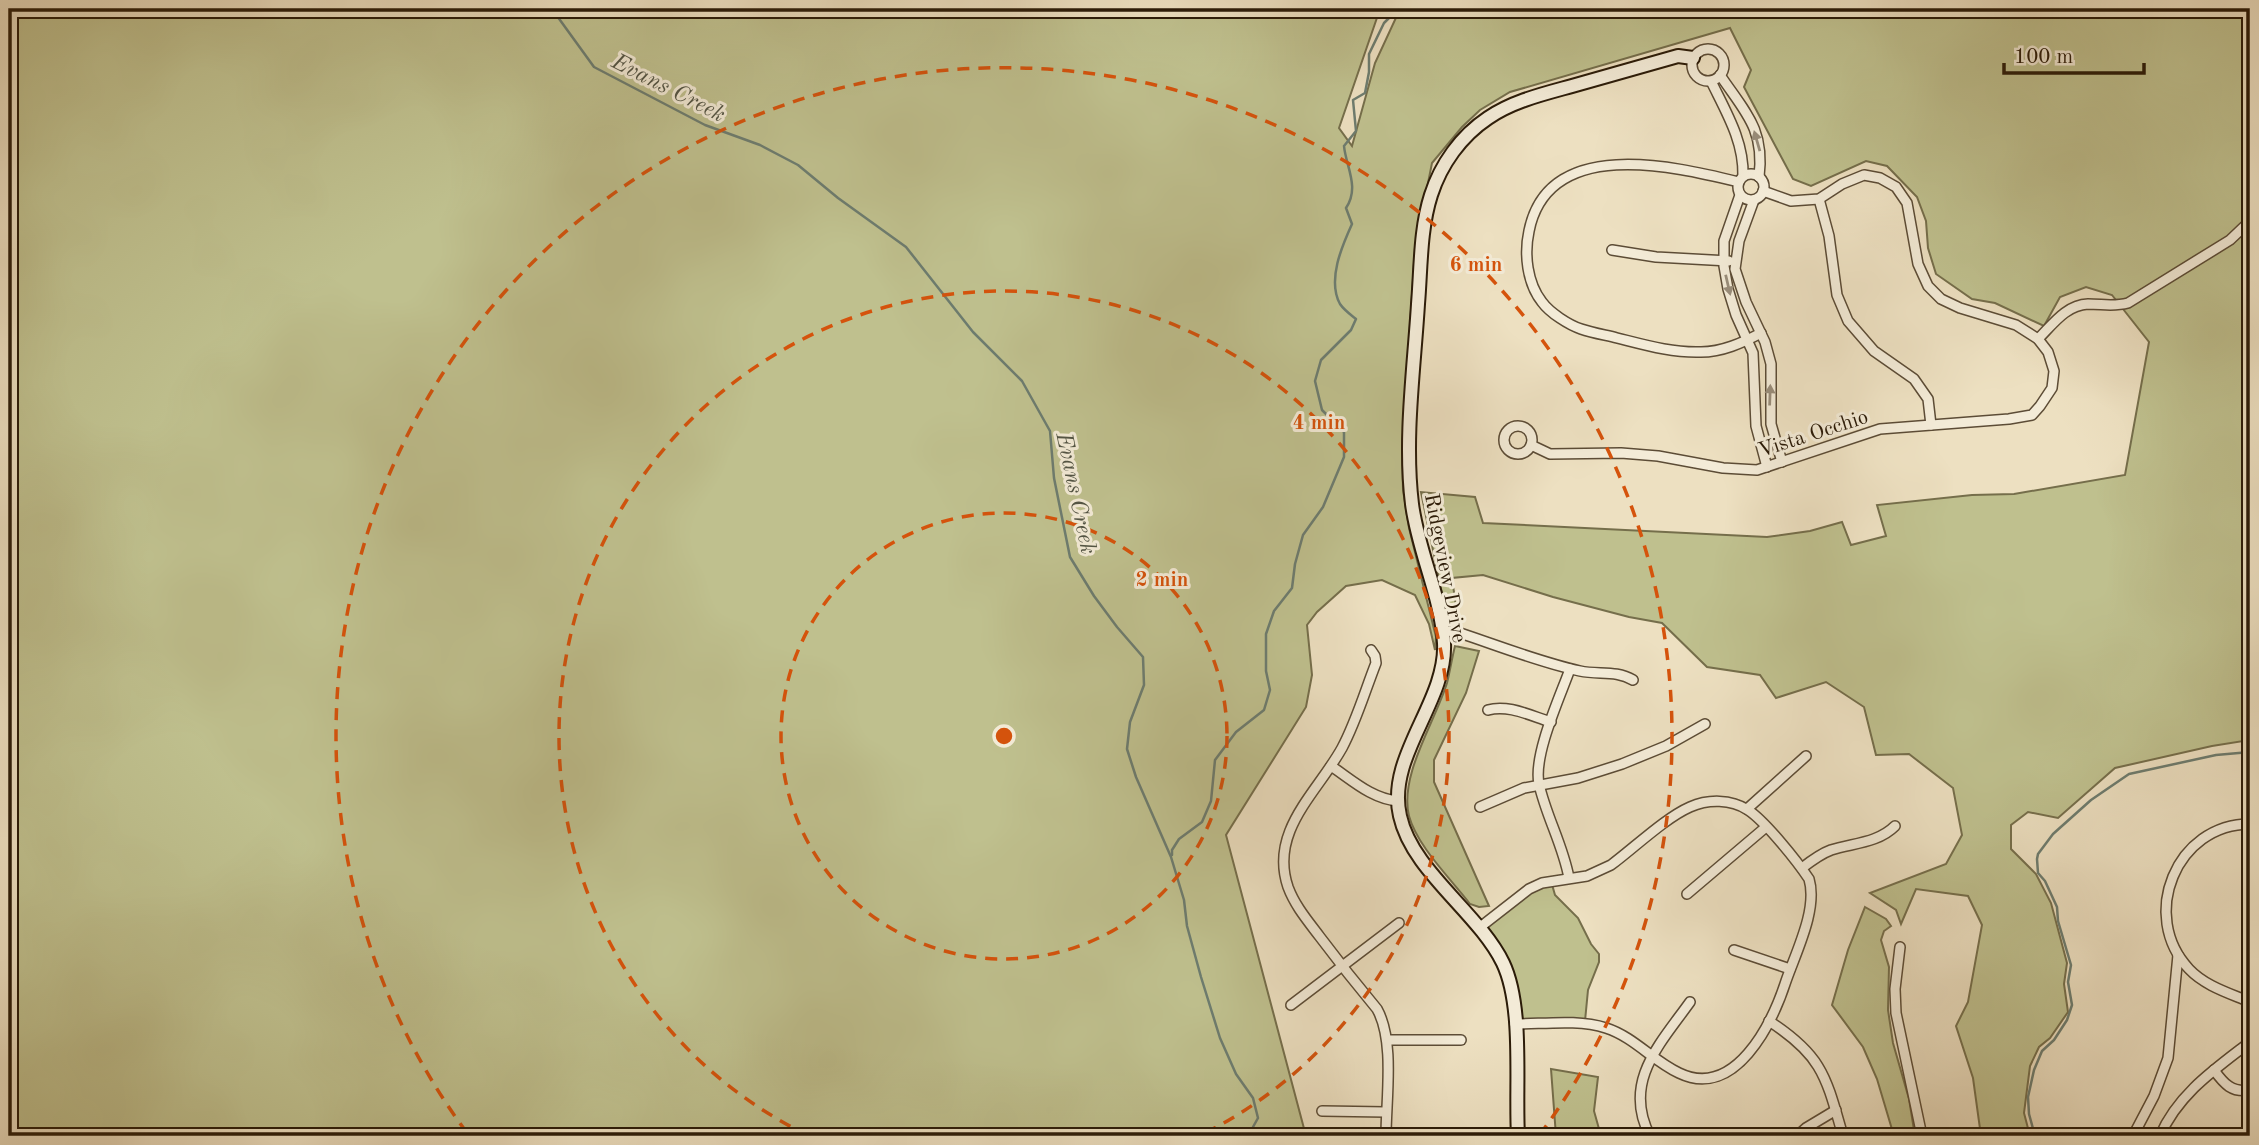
<svg xmlns="http://www.w3.org/2000/svg" width="2259" height="1145" font-family="'Old Standard TT',serif">
	<style>
		.green { fill: #bfc08e; stroke: #756e4b; stroke-width: 2 }
		.lines { fill: none; stroke-linecap: round; stroke-linejoin: round }
		.stream { stroke: #6d7c6f; stroke-width: 2.5 }
		.street-casing { stroke: #5c4c36; stroke-width: 12 }
		.secondary-casing { stroke: #2b1b08; stroke-width: 16 }
		.street { stroke: #f3ebd7; stroke-width: 9 }
		.secondary { stroke: #f3ebd7; stroke-width: 12 }
		.oneway { fill: #998d7a }
		.ring { fill: none; stroke: #d5530c; stroke-width: 3.5; stroke-dasharray: 12 9 }
		.labels { text-anchor: middle; stroke-width: 6; stroke-linejoin: round; paint-order: stroke }
		.street-label { font-size: 21px; fill: #2b1b08; stroke: #f3ebd7 }
		.water-label { font-size: 23px; font-style: italic; fill: #525444; stroke: #f3ebd7 }
		.centre { fill: #d5530c; stroke: #f3ebd7; stroke-width: 3.5 }
		.ring-label { font-size: 21px; text-anchor: middle; font-weight: bold; fill: #d5530c; stroke: #f3ebd7; stroke-width: 6; stroke-linejoin: round; paint-order: stroke }
	</style>
	<rect width="100%" height="100%" fill="#ede0c1"/>
	<filter id="stains"><feTurbulence type="fractalNoise" baseFrequency=".00286" numOctaves="4"/><feColorMatrix values="0 0 0 0 .2 0 0 0 0 .09 0 0 0 0 .02 0 0 0 .5 -.17"/></filter>
	<radialGradient id="worn" r=".72"><stop offset=".6" stop-color="#630" stop-opacity="0"/><stop offset="1" stop-color="#630" stop-opacity=".3"/></radialGradient>
	<g class="green">
		<polygon points="9,9 1380,9 1339,128 1352,146 1375,63 1400,9 2250,9 2250,740 2212,746 2115,768 2058,818 2028,812 2011,825 2011,849 2036,874 2051,903 2067,963 2064,984 2068,1012 2050,1038 2039,1047 2030,1066 2024,1113 2030,1136 1981,1136 1973,1078 1956,1026 1968,1002 1982,925 1968,896 1916,889 1901,924 1896,910 1870,893 1946,864 1962,835 1953,788 1909,754 1876,755 1864,707 1826,682 1776,698 1760,675 1707,667 1662,623 1629,617 1553,597 1483,575 1452,578 1457,614 1445,608 1421,492 1475,497 1483,523 1767,537 1810,531 1842,522 1851,545 1886,536 1877,505 1972,495 2014,494 2125,475 2149,342 2112,295 2086,287 2060,297 2044,326 1995,303 1972,299 1936,274 1928,248 1926,221 1917,197 1887,166 1866,161 1811,186 1793,179 1744,87 1751,70 1730,28 1510,92 1480,110 1462,127 1432,163 1415,248 1402,448 1403,490 1409,528 1436,637 1435,650 1429,624 1415,595 1382,580 1346,586 1317,612 1307,625 1312,675 1306,707 1226,835 1306,1136 1289,1136 1281,1130 1275,1136 9,1136"/>
		<path d="M1455 646 1479 651 1466 693 1434 760V782L1489 906 1479 907 1470 904C1451 879 1417 846 1409 816 1399 775 1435 722 1447 683 1450 671 1452 658 1455 646Z"/>
		<polygon points="1551,881 1555,895 1578,918 1591,944 1599,954 1599,962 1588,990 1585,1021 1515,1024 1513,994 1479,928 1519,896"/>
		<polygon points="1865,907 1886,919 1891,926 1884,931 1881,940 1889,967 1888,1010 1893,1043 1909,1099 1915,1136 1894,1136 1877,1079 1863,1047 1832,1005 1848,950"/>
		<polygon points="1551,1069 1598,1077 1594,1111 1601,1136 1556,1136"/>
	</g>
	<g class="lines">
		<g class="stream">
			<polyline points="552,9 594,67 705,125 760,145 798,165 838,198 906,247 973,332 1022,381 1050,431 1054,478 1070,557 1094,596 1117,627 1143,657 1144,685 1130,722 1127,749 1136,777 1171,857 1184,900 1187,926 1201,977 1220,1038 1236,1074 1253,1098 1258,1118 1248,1136"/>
			<path d="M1172 855V850L1179 839 1202 822 1211 801 1215 760 1236 732 1264 710 1270 690 1266 671V634L1274 611 1292 588 1295 564 1303 535 1323 507 1344 457V432L1322 410 1315 381 1321 360 1351 330 1356 319C1351 315 1344 310 1340 304 1327 280 1342 246 1352 224L1346 208C1360 187 1346 167 1344 146L1356 131 1353 100 1365 93 1369 72V54L1384 23 1398 9"/>
			<polyline points="2035,1136 2029,1114 2028,1097 2034,1070 2042,1051 2054,1040 2067,1020 2072,1005 2068,982 2071,965 2058,921 2057,907 2045,881 2038,873 2037,859 2038,854 2053,834 2091,800 2129,774 2216,755 2250,752"/>
		</g>
		<defs>
			<g id="street">
				<circle cx="1708" cy="65" r="16"/>
				<path d="M1720 75C1745 112 1765 129 1759 177"/>
				<path d="M1711 81C1726 112 1744 141 1743 176"/>
				<circle cx="1751" cy="187" r="13"/>
				<path d="M1739 182C1673 166 1548 136 1529 231 1524 254 1527 283 1542 302 1550 313 1569 325 1581 329 1593 333 1605 335 1617 338 1645 345 1672 353 1701 352 1722 352 1742 343 1761 333"/>
				<polyline points="1740,195 1724,241 1724,266 1728,289 1736,315 1753,353 1756,426 1767,467"/>
				<polyline points="1819,199 1829,236 1837,295 1848,321 1874,351 1914,379 1928,399 1931,425"/>
				<polyline points="1754,200 1739,241 1735,269 1746,302 1765,342 1771,364 1771,424 1782,462"/>
				<polyline points="1612,250 1656,257 1729,261"/>
				<path d="M2038 339C2053 324 2066 305 2088 304 2103 304 2113 307 2128 303L2230 240 2250 221"/>
				<circle cx="1518" cy="440" r="14"/>
				<polyline points="1531,445 1550,454 1621,453 1658,456 1723,468 1757,470 1880,429 2009,419 2032,415 2040,406 2052,388 2054,371 2048,352 2038,339 2016,325 1960,308 1941,299 1928,286 1918,264 1907,203 1896,187 1880,178 1864,175 1842,184 1819,199 1791,201 1763,191"/>
				<path d="M1442 630 1460 633C1499 646 1539 662 1580 671 1599 675 1616 670 1633 680"/>
				<path d="M1371 650 1375 656 1376 663C1365 691 1356 722 1342 748 1317 793 1269 831 1288 887 1295 906 1308 921 1320 937 1338 961 1357 985 1377 1009 1395 1041 1386 1099 1386 1136"/>
				<path d="M1488 710C1508 704 1531 716 1551 722"/>
				<path d="M1331 766C1352 780 1372 799 1398 801"/>
				<polyline points="1480,807 1524,788 1578,778 1622,764 1666,746 1705,724"/>
				<polyline points="1747,809 1806,756"/>
				<path d="M2250 824C2176 824 2139 916 2189 969 2205 986 2229 993 2250 1002"/>
				<path d="M1802 868C1811 861 1820 854 1831 850 1853 843 1878 843 1895 826"/>
				<path d="M1569 878C1563 845 1546 816 1539 784 1533 755 1560 697 1570 669"/>
				<polyline points="1687,894 1766,827"/>
				<path d="M1479 928 1529 889 1542 883 1587 876 1611 865C1634 848 1665 818 1690 807 1708 799 1731 799 1748 810 1765 821 1797 861 1809 879 1818 909 1796 952 1786 981 1772 1024 1735 1100 1679 1073 1653 1061 1634 1037 1606 1028 1578 1019 1544 1024 1515 1024"/>
				<polyline points="1900,947 1895,989 1896,1013 1922,1136"/>
				<polyline points="1734,950 1790,969"/>
				<polyline points="1291,1005 1399,923"/>
				<path d="M1769 1021C1823 1056 1826 1077 1843 1136"/>
				<polyline points="1387,1040 1461,1040"/>
				<path d="M2214 1070C2224 1084 2232 1093 2250 1090"/>
				<polyline points="1322,1111 1386,1112"/>
				<path d="M1650 1136C1622 1082 1660 1044 1690 1002"/>
				<polyline points="1797,1136 1806,1128 1836,1110"/>
				<polyline points="2133,1136 2154,1096 2168,1058 2178,955"/>
				<path d="M2160 1136C2178 1094 2215 1069 2250 1042"/>
			</g>
			<path id="secondary" d="M1518 1136C1515 1086 1524 1007 1503 963 1478 912 1412 871 1400 816 1386 756 1447 702 1444 643 1441 596 1418 551 1412 504 1404 439 1414 369 1418 304 1421 268 1420 229 1431 195 1441 164 1461 136 1488 118 1513 101 1543 94 1572 86 1607 76 1643 66 1678 56L1693 58"/>
		</defs>
		<use href="#street" class="street-casing"/>
		<use href="#secondary" class="secondary-casing"/>
		<use href="#street" class="street"/>
		<use href="#secondary" class="secondary"/>
	</g>
	<defs><path id="oneway-solid" d="M-6-.8H1V-3.2L6.5 0L1 3.2V.8H-6Z" transform="scale(1.75)"/></defs>
	<g class="oneway">
		<use href="#oneway-solid" transform="translate(1757 141) rotate(-106)"/>
		<use href="#oneway-solid" transform="translate(1728 285) rotate(77)"/>
		<use href="#oneway-solid" transform="translate(1770 395) rotate(-88)"/>
	</g>
	<g class="ring">
		<circle cx="1004" cy="736" r="223"/>
		<path d="M809 1136A445 445 0 1 1 1199 1136"/>
		<path d="M467 1133A668 668 0 1 1 1541 1133"/>
	</g>
	<g class="labels">
		<g class="street-label">
			<text transform="translate(1813 433) rotate(-18)" y="7">Vista Occhio</text>
			<text transform="translate(1446 568) rotate(79)" y="7">Ridgeview Drive</text>
		</g>
		<g class="water-label">
			<text transform="translate(669 87) rotate(27)" y="8">Evans Creek</text>
			<text transform="translate(1077 493) rotate(78)" y="8">Evans Creek</text>
		</g>
	</g>
	<circle cx="1004" cy="736" r="10" class="centre"/>
	<g class="ring-label">
		<text x="1476" y="271">6 min</text>
		<text x="1319" y="429">4 min</text>
		<text x="1162" y="586">2 min</text>
	</g>
	<rect width="2259" height="1145" fill="none" stroke="#ede0c1" stroke-width="35"/>
	<rect x="10" y="10" width="2238" height="1124" fill="none" stroke="#2b1b08" stroke-width="3.5"/>
	<rect x="18" y="18" width="2224" height="1110" fill="none" stroke="#2b1b08" stroke-width="2"/>
	<path d="M2004 63v10h140v-10" fill="none" stroke="#2b1b08" stroke-width="3.5"/>
	<text x="2014" y="63" font-size="21" fill="#2b1b08" stroke="#f3ebd7" stroke-width="5" paint-order="stroke">100 m</text>
	<rect width="100%" height="100%" filter="url(#stains)"/>
	<rect width="100%" height="100%" fill="url(#worn)"/>
</svg>
